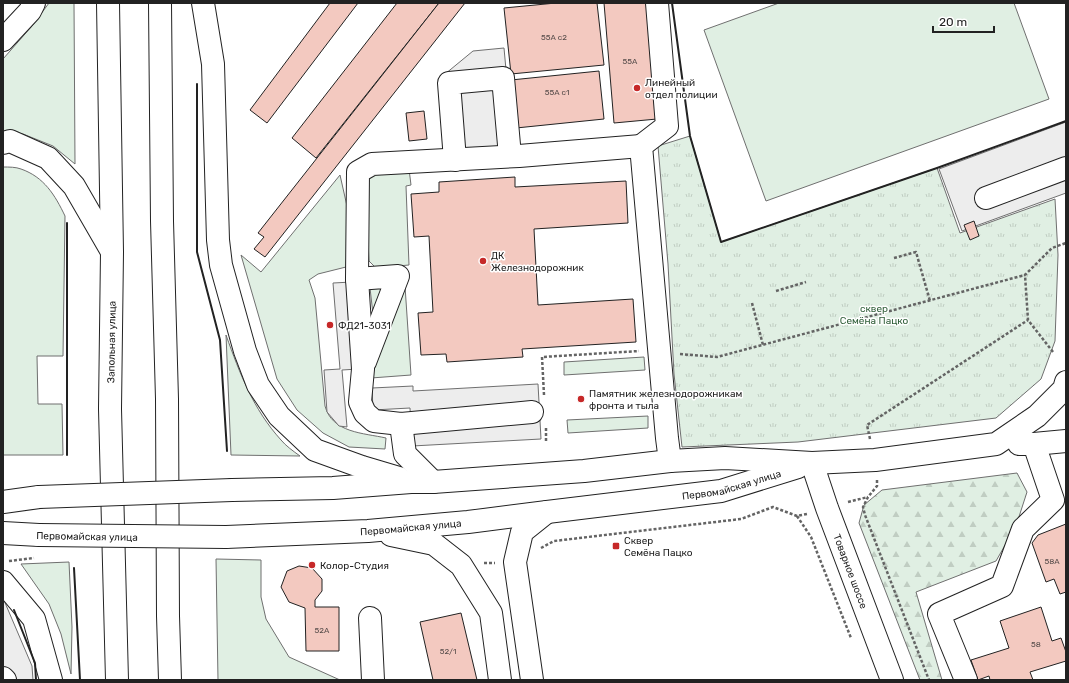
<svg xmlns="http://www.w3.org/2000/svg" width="1069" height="683" font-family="Rubik,sans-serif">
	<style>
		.grass { fill: #e0efe3; stroke: #6f6f6f }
		.forest { fill: url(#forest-firs); stroke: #6f6f6f }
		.park { fill: url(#park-tufts); stroke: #6f6f6f }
		.parking { fill: #ededed; stroke: #6f6f6f }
		.building { fill: #f3c9c0; stroke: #222 }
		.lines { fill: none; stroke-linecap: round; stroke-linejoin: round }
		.minor-casing { stroke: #222; stroke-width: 24 }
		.path { stroke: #646464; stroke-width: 2.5; stroke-dasharray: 3 2; stroke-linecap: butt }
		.minor { stroke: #fff; stroke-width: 22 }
		.minor-bridge-casing { stroke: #222; stroke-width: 24; stroke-linecap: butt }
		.minor-bridge { stroke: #fff; stroke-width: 22 }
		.wall { stroke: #222; stroke-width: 2 }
		.poi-dot { fill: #c62828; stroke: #fff; stroke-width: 1.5 }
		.labels { text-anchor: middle; stroke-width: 3; stroke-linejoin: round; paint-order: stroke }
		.number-label { font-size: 8px; fill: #564c4a }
		.poi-label { font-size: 10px; fill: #222; stroke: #fff; text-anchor: start }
		.park-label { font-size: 10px; fill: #2f5e38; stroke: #fff }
		.street-label { font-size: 10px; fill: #222; stroke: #fff }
	</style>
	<defs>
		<pattern id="forest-firs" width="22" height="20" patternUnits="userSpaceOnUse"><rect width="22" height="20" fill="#e0efe3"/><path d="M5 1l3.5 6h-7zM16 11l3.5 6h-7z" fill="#c0cdc2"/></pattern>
		<pattern id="park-tufts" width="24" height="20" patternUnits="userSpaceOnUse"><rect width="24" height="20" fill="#e0efe3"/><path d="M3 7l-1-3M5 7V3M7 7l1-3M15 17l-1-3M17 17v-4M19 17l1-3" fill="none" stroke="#c0cdc2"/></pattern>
	</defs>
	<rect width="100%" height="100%" fill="#fff"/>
	<g class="grass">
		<polygon points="49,3 74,3 75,164 53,146 23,134 3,134 3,59 32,26"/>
		<polygon points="779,3 1014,3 1049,99 766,201 704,30"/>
		<path d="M3 167C9 167 16 167 21 169 44 177 55 195 65 216L63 356H37L38 404H62L63 455H3Z"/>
		<polygon points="409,169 411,185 406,186 409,265 376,268 369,261 365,179 371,172"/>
		<path d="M340 175 349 215 346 267 318 274 309 280 315 298 325 406C332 433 364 433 386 438L385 449 349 447 323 433 297 410 277 379 241 255 261 272Z"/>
		<polygon points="385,286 374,323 370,288"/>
		<polygon points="402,286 405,286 411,375 371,378"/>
		<path d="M226 335C240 374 253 409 281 440 286 446 293 451 300 456L231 455Z"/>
		<polygon points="644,357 645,370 564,375 564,362"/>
		<polygon points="648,416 648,428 568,433 567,420"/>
		<polygon points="216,559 261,560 261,597 266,619 289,657 340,680 218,680"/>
		<polygon points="69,562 72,627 71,674 61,634 49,604 21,564"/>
	</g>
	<polygon class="forest" points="1017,473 1027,492 1016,526 996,561 916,592 942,680 920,680 859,523 864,505 882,490"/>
	<polygon class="park" points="690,136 721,242 937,168 960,233 1055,199 1058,255 1055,341 1041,379 996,418 798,442 682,447 674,374 668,264 658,146"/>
	<g class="parking">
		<polygon points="504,48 513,146 444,151 439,79 473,51"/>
		<polygon points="1066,122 1066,193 962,231 939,169"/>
		<polygon points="352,282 358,369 342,370 347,427 339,426 327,412 324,370 340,369 333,283"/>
		<polygon points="538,384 541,439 412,446 410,408 373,410 372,388 413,386 413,391"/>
		<polygon points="3,598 32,666 33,680 3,680"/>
	</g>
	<g class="building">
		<polygon points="330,3 358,3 267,123 250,110"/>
		<polygon points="397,3 439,3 316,158 292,138"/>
		<polygon points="439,3 465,3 265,257 254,249 264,237 258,233"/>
		<polygon points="556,3 597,3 604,65 511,74 504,8"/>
		<polygon points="604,3 647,3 657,119 614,123"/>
		<polygon points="599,71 604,119 516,128 511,80"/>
		<polygon points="424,111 427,139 409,141 406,113"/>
		<polygon points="515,177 515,187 626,181 628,223 534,229 538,305 633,299 636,342 522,349 523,357 447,362 446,354 421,355 418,313 433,312 429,236 414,237 411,194 439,192 439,182"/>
		<polygon points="974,221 979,236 970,240 964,225"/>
		<polygon points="1066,524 1066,592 1060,594 1054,579 1046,582 1032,543 1038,535"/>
		<polygon points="299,566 312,568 322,579 322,591 315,600 315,607 339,607 339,651 306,651 305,608 289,602 281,587 287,571"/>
		<polygon points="1041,607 1052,641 1061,638 1066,652 1066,661 1030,672 1033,680 990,680 989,676 978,680 971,660 1009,648 1000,621"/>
		<polygon points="461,613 477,680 433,680 420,622"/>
	</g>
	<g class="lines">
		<defs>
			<g id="minor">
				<polyline points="108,3 112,252 110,409 117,680"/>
				<polyline points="160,3 162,221 167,399 168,616 170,680"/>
				<polyline points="203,3 213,64 218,240 221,265 245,351 258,385 279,416 315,450 362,467 399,478"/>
				<polyline points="657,3 667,126 641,146 667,438 670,461"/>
				<polyline points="3,40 30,11 34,3"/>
				<polyline points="3,143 10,141 48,158 74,186 111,250"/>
				<polyline points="455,160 449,83 503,78 510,156"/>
				<polyline points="986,198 1066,168"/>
				<polyline points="357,279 398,276 365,362"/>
				<polyline points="532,412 401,424 374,421 365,413 360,402 363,369 357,279 358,172 372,164 519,156 641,146"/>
				<polyline points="401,424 405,454 433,482"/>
				<polyline points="1019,444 1034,444 1066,441"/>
				<path id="s1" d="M812 463 827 508 892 680"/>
				<polyline points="232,490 333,488 411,482 433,482 584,471 670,461 725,458 812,463 875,460 996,444 1037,416 1064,389 1066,382"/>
				<polyline points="3,502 39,497"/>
				<polyline points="3,533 39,535"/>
				<polyline points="391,535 434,544 461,565 491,613 500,680"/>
				<path id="s2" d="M226 537 368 531 468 522 547 512 721 491 798 467"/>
				<polyline points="3,582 34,619 51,680"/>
				<polyline points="370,618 373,680"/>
				<polyline points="3,678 5,680"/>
				<polyline points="532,680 515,562 522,532 547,512"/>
				<polyline points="966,680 939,614 1002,586 1023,529 1053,500 1034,444"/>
			</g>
		</defs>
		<use href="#minor" class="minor-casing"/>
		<g class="path">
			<polyline points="894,258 916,252 930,301"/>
			<polyline points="776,291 806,282"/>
			<polyline points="752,303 763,345"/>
			<polyline points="1053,352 1028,320 1025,275 1052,248 1066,243"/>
			<polyline points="680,354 717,357 1025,275"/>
			<polyline points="544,395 542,357 639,351"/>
			<polyline points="546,428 546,442"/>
			<polyline points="870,439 867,425 1028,320"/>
			<polyline points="877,480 877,486 868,497 863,507 865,515 929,680"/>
			<polyline points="848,502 868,497"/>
			<polyline points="797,516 811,537 851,638"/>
			<polyline points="541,548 554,541 741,519 773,507 797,516 807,514"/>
			<polyline points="9,561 34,558"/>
			<polyline points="484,563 495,563"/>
		</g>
		<use href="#minor" class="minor"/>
		<defs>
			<g id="minor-bridge">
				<polyline points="39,497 232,490"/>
				<polyline points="39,535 226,537"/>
			</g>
		</defs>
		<use href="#minor-bridge" class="minor-bridge-casing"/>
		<use href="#minor-bridge" class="minor-bridge"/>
		<g class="wall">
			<polyline points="672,3 690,136 721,242 937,168 1066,121"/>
			<polyline points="197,84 197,252 220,340 227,451"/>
			<polyline points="67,223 67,455"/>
			<polyline points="74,568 80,680"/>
			<polyline points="14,610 35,663 36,680"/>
		</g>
	</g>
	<g class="poi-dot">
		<circle cx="637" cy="88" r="4"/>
		<circle cx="483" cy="261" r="4"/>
		<circle cx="330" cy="325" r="4"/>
		<circle cx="581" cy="399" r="4"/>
		<rect x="612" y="542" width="8" height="8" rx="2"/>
		<circle cx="312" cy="565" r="4"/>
	</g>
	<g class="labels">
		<g class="number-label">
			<text x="554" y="40">55А с2</text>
			<text x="630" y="64">55А</text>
			<text x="557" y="95">55А с1</text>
			<text x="1052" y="564">58А</text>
			<text x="322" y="633">52А</text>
			<text x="1036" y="647">58</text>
			<text x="448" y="654">52/1</text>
		</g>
		<g class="poi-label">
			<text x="645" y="86">Линейный<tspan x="645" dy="12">отдел полиции</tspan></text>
			<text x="491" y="259">ДК<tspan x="491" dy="12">Железнодорожник</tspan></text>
			<text x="338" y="329">ФД21-3031</text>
			<text x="589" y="397">Памятник железнодорожникам<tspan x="589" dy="12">фронта и тыла</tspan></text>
			<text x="624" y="544">Сквер<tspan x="624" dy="12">Семёна Пацко</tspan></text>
			<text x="320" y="569">Колор-Студия</text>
		</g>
		<g class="park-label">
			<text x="874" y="312">сквер<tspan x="874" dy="12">Семёна Пацко</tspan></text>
		</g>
		<g class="street-label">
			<text transform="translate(111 342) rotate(-89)" y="4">Запольная улица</text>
			<text dy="4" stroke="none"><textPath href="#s2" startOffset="509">Первомайская улица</textPath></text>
			<text dy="4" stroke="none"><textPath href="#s2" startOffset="185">Первомайская улица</textPath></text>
			<text transform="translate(87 536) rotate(1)" y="4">Первомайская улица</text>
			<text dy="4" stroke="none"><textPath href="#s1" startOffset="115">Товарное шоссе</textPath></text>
		</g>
	</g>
	<rect width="1069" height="683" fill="none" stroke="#222222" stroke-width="8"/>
	<path d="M933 26v6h61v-6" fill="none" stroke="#222222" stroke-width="2"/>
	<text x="939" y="26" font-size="12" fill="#222222" stroke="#ffffff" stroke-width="3" paint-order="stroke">20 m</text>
</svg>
